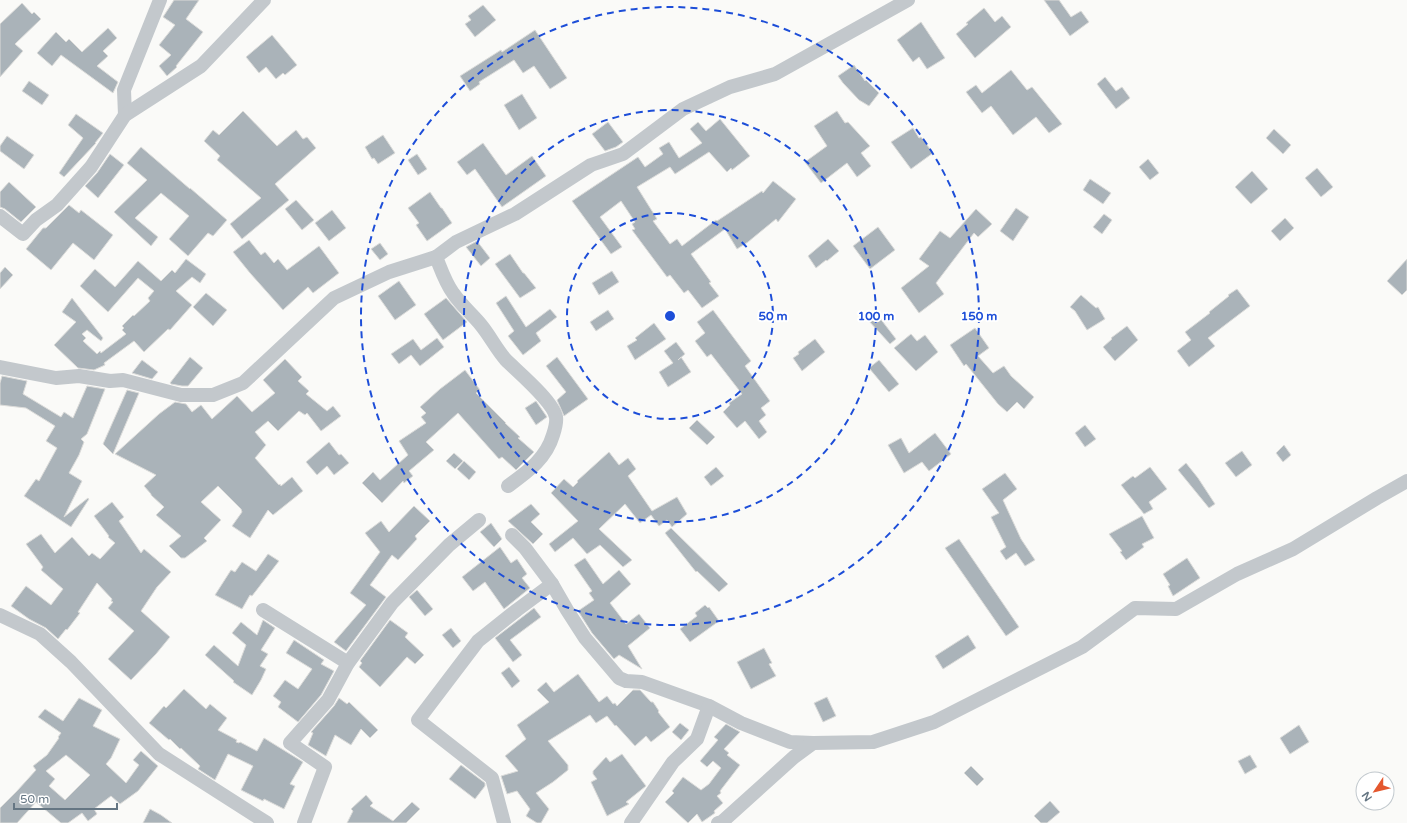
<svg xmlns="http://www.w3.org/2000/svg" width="1407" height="823" font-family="'Varela Round',sans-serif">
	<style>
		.building { fill: #aab3b9; stroke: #dcdcda; fill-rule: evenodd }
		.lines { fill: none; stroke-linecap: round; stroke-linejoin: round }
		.minor { stroke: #c3c8cc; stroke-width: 14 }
		.ring { fill: none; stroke: #1d4ed8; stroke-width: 2; stroke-dasharray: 7 5 }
		.centre { fill: #1d4ed8; stroke: #fff; stroke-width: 2 }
		.ring-label { font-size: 12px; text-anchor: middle; font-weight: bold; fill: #1d4ed8; stroke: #fff; stroke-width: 4; stroke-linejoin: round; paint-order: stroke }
	</style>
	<rect width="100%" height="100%" fill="#fafaf8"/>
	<g class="building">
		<polygon points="174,0 199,0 186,19 203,32 176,66 177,67 167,76 159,66 171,55 159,45 175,25 163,17"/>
		<polygon points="1044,0 1059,0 1071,17 1081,11 1089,22 1070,36"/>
		<polygon points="22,3 32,14 34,12 41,19 15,44 23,51 0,77 0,24"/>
		<polygon points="483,5 496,20 475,37 465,24 471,20 468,16"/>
		<polygon points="984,8 995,22 1002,16 1011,27 975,58 956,34 968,24 966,23"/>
		<polygon points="921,22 945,58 927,69 919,57 913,62 897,40"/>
		<polygon points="108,28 117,38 103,51 108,56 97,66 118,82 113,93 61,55 52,66 37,53 56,32 66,42 69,39 82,52"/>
		<polygon points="535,30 567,78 550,89 534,66 523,73 514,60 479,82 480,84 470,91 460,76 501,50 502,52"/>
		<polygon points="272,35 297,65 285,75 283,73 276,79 266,67 259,73 246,57"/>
		<polygon points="854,65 865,81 866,80 879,93 869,106 859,100 843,83 838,76"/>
		<polygon points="1011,70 1027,90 1032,87 1062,124 1049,133 1036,117 1013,135 991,106 982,113 966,92 976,85 982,93"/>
		<polygon points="1105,77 1116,91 1122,87 1130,98 1116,109 1097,84"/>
		<polygon points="29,81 49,95 42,105 22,91"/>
		<polygon points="522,94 537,118 519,130 504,105"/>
		<polygon points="243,111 277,146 296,130 303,139 307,137 316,148 275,184 289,200 242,239 230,224 261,198 217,160 220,156 204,141 213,130 219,135"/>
		<polygon points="837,111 845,123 848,122 870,146 861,153 871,166 857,177 847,163 821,183 805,162 827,146 814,126"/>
		<polygon points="76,114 103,133 95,143 96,143 64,177 59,173 83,138 68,125"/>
		<polygon points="720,119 750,156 732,170 731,168 727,172 709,152 675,174 670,167 637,187 657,219 653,221 670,244 677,239 682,246 716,220 717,221 762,191 763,193 773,181 796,199 778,222 776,219 748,242 737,249 725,229 691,254 711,282 709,283 719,296 702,308 688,290 684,293 670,275 667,277 632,230 635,229 632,224 635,222 621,201 600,217 622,247 611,254 572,201 638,157 645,167 663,154 659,148 669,142 679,158 702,143 690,129 698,122 706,131"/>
		<polygon points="608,122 623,142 616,147 605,151 592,134"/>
		<polygon points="913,128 919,138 921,137 933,153 911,169 891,142"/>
		<polygon points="1274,129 1291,145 1283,154 1266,138"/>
		<polygon points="383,135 395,153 378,164 374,158 372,159 365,147"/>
		<polygon points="7,136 34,155 24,169 0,151 0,146"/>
		<polygon points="483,143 506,175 532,156 546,176 502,207 475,169 467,175 457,162"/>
		<polygon points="141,147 190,189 190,188 227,220 213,236 208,233 188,256 169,239 189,216 161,193 135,218 158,237 151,246 114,212 147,180 127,163"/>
		<polygon points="110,154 124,165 98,198 85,186 97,173"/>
		<polygon points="417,154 427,169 418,175 408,160"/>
		<polygon points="1148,159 1159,173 1150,180 1139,167"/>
		<polygon points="1317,168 1333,187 1321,197 1305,178"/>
		<polygon points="1252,171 1268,189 1251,204 1235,187"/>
		<polygon points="1090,179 1111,193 1103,204 1083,190"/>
		<polygon points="9,182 36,207 21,222 5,209 0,207 0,192"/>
		<polygon points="430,192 441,208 442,208 452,223 427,241 416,225 419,223 408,208"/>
		<polygon points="296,200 314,220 302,230 285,209"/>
		<polygon points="69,205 79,213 81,210 113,235 94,260 73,243 51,270 26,249 43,228 46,228"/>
		<polygon points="1016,208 1029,217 1013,241 1000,231"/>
		<polygon points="976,209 992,224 978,237 974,233 936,283 944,294 919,313 901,288 929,266 919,259 940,231 950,238"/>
		<polygon points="332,210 346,228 329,241 315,223"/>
		<polygon points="1104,214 1112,220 1102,234 1093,227"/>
		<polygon points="1285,218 1294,228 1280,241 1271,231"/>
		<polygon points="878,227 895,250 870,269 853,246"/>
		<polygon points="828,239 839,251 827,261 826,260 816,268 808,256"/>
		<polygon points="249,240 261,255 265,252 274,263 278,259 287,270 319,246 339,273 313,293 308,287 283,310 250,273 233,252"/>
		<polygon points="477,241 490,258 481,266 466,247"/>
		<polygon points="380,243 388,254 380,260 371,249"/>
		<polygon points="510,254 523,273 524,273 536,288 520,298 495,264"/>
		<polygon points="186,259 206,274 200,283 192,277 176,291 192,305 170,330 168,329 144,352 134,341 104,363 105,365 94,370 78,368 54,345 76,322 62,312 72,298 103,338 101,341 87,330 82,334 86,338 83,341 97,354 100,351 101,353 126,334 122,330 124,328 122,326 133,315 134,316 150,301 148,298 154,291 138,278 108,312 80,286 95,269 115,287 138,261 161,281 172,270 175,273"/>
		<polygon points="1407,259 1407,290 1402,295 1387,281"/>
		<polygon points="5,267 13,275 0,289 0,273"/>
		<polygon points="612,271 619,282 599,295 592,283"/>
		<polygon points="399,281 416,305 395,320 378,296"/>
		<polygon points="1237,289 1250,306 1208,338 1215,346 1189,367 1177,351 1191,340 1185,332 1210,313 1209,312 1229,296 1228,295"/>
		<polygon points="206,293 227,310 213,326 193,307"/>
		<polygon points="1081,295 1096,308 1098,307 1105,319 1087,330 1075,311 1070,307"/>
		<polygon points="506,296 526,327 550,309 557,317 536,333 541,341 523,355 508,336 514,331 496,303"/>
		<polygon points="446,298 467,322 443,340 424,314"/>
		<polygon points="608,310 614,319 596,331 590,322"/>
		<polygon points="713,310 751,361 745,366 770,401 761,408 766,415 759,421 767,432 759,439 745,421 737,428 723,412 730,405 729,403 742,394 711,354 707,357 695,341 705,333 697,322"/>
		<polygon points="876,313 896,339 890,344 868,320"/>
		<polygon points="654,323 666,339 635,360 627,346 637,340 635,338"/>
		<polygon points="1127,326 1138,340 1115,361 1103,347 1112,339 1111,338"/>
		<polygon points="975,328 989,348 978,356 993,373 1004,366 1011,376 1034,397 1024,409 1017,402 1007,412 998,404 966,364 964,366 950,345"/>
		<polygon points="911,334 917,341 925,335 938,352 916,371 894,348"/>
		<polygon points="437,338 444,347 420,366 411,355 399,364 391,354 413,339 421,350"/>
		<polygon points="815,339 825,352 802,371 793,358 799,354 798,352"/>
		<polygon points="676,342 685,354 678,360 681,357 691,372 668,387 659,372 673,363 664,351"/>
		<polygon points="190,357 203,368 188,386 182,386 171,384 170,383"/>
		<polygon points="557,357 588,399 564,416 557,400 566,392 546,366"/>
		<polygon points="285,359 302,377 298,381 309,391 306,394 327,411 333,406 341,416 321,431 307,413 305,415 299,411 278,431 268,421 255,432 266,445 255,458 279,485 280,484 281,486 292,477 303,491 273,515 268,510 250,538 232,526 242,512 241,509 218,486 201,502 221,520 204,538 207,541 185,558 181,558 169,546 181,536 156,515 164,507 151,495 151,494 144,486 156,475 115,454 159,414 175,402 186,404 192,412 201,405 212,419 237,396 252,412 275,393 263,380"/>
		<polygon points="142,360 158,372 152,379 132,373"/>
		<polygon points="879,360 899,384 889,392 869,368"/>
		<polygon points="465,370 480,390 476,393 506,423 505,423 520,437 518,438 534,452 516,470 502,457 499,459 458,413 426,442 434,450 409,471 413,476 404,483 403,481 382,503 362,483 373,472 380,480 408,455 399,441 426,423 421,417 426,413 420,407 440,389"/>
		<polygon points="2,376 27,381 23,394 61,417 64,412 73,418 87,386 105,389 87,434 81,439 84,442 79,455 69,473 82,481 64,517 88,498 89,499 71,527 24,496 36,479 39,481 57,448 46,441 55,426 26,408 0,405 0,383"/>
		<polygon points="127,390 139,393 113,454 103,444"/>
		<polygon points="536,401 547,417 536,425 525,408"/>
		<polygon points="697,420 715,437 707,445 689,428"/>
		<polygon points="1085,425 1096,439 1085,447 1075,433"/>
		<polygon points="935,433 951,454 929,471 922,462 904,473 888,445 901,438 909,453"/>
		<polygon points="329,442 339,455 341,454 349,463 334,475 327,466 317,475 306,462"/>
		<polygon points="1284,445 1291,455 1283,462 1276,453"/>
		<polygon points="1242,451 1252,465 1236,477 1225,463"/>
		<polygon points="609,452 619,465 628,458 636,469 628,476 652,511 677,497 687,514 672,527 667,520 659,526 651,515 640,523 625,504 599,529 632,560 623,567 600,545 587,554 573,538 555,552 549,544 578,521 551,493 564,479 573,487 578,482 577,481"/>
		<polygon points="454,453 463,461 455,469 446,461"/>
		<polygon points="464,461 476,472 469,480 457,469"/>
		<polygon points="1186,463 1198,478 1215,504 1209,508 1178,470"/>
		<polygon points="716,467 724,476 711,486 704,477"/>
		<polygon points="1150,467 1167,489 1149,502 1153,509 1144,514 1121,485 1133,476 1135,478"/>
		<polygon points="1005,473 1017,489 1003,500 1021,539 1035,560 1025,566 1016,553 1006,560 1000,551 1006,547 991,517 999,513 982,489"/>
		<polygon points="112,502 124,517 119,521 141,553 144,549 171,572 157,587 141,611 170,637 156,654 131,680 108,659 134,631 108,608 113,602 111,601 112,599 97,583 78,612 80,613 67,630 66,629 58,639 46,628 29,619 11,606 26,586 51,605 63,589 41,570 43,567 26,544 41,534 55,553 72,537 89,556 92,553 100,559 115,543 108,537 109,536 94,516"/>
		<polygon points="531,504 540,514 531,522 543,534 533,544 508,521"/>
		<polygon points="414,506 430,521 415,536 417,539 398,560 392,555 370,585 386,597 346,651 334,642 366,605 350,593 380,552 365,533 381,521 389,532"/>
		<polygon points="1142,516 1154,538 1142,544 1144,547 1126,560 1120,552 1122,551 1109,534"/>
		<polygon points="491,523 502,539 494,547 480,532"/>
		<polygon points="671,528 728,584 719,592 697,571 696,572 665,533"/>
		<polygon points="959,539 1019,627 1006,636 945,548"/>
		<polygon points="500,547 511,563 517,559 527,574 522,578 530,588 504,609 485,582 473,591 462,577"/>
		<polygon points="268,554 279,561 252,596 250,595 242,609 215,595 231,570 235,572 242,562 256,571"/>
		<polygon points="585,558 603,584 619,570 631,584 610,603 626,624 639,614 650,628 628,646 642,669 619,655 614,659 592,633 578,611 594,600 589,593 592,591 574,565"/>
		<polygon points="1187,558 1200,578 1173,596 1168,586 1170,585 1163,574"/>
		<polygon points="417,590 433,609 425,616 409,597"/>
		<polygon points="705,605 708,608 709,607 719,621 690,642 680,629 697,616 695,613"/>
		<polygon points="534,608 541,617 510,640 522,655 513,662 495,638"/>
		<polygon points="263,620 275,628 261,650 268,654 260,666 266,669 261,680 252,695 233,682 234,681 205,655 214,645 238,666 246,645 232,633 241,622 257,635"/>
		<polygon points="390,620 408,633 405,637 424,655 415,664 407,657 380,687 359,667 362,663 360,661"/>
		<polygon points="451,628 461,641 453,648 442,635"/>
		<polygon points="968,635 976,648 943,669 935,656"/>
		<polygon points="294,640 324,660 321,664 334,671 321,695 298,722 278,707 281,702 273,696 285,680 298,689 312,669 286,653"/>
		<polygon points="764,648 772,663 769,664 776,676 751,689 737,662"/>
		<polygon points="509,667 520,681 512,688 501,673"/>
		<polygon points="578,674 599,702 607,696 613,704 615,703 617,706 633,690 640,690 651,702 653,702 659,711 658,712 670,727 651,742 646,736 635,746 616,725 615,726 607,716 596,723 590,715 548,741 568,765 568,770 553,782 536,793 549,809 541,823 537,823 526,816 530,809 517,791 507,794 501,776 518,771 505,756 526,739 517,725 549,702 537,690 546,682 554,692"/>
		<polygon points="184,689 206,709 210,704 227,718 218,730 237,740 236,742 239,743 240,742 257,751 264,738 303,762 290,784 295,786 284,809 264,799 263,801 241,790 253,766 228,754 215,780 198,769 200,766 181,748 180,749 170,739 169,740 149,723 164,706 166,708"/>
		<polygon points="827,697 836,716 823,722 814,703"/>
		<path d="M79 698 102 710 93 726 120 739 111 758 106 764 126 783 139 765 133 760 141 751 158 766 138 791 120 804 111 796 94 809 97 814 88 821 82 813 68 823H61L36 802 17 823H0V808L17 791 36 770 33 766 47 755 59 738 58 737 61 733 38 717 45 709 63 721ZM66 755 90 775 65 800 49 786 55 779 46 771Z"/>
		<polygon points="339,698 347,704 349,702 378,730 370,738 361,729 351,745 335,735 326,756 308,745 313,733 311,732 334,706"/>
		<polygon points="680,723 689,730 681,740 672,732"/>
		<polygon points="726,724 740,732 724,749 729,753 727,755 740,765 720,791 721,793 717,796 723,803 714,811 715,813 702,822 697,814 688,823 665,802 674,793 672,791 683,777 701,790 709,784 721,768 713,761 707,767 700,761 718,740 714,737"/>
		<polygon points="1299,725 1309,742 1290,754 1280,738"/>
		<polygon points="622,754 646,786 626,802 629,804 607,816 591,782 597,779 593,774 593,771 606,757 610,762"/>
		<polygon points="1250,755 1257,767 1245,774 1238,761"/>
		<polygon points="461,765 485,783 485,786 475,799 449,779"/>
		<polygon points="971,766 984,779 977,786 964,773"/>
		<polygon points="366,795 373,803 370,806 393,821 412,802 420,809 406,823 347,823 353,811 351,809"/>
		<polygon points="1050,801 1060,812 1047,823 1041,823 1034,816"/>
		<polygon points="150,809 161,815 172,823 143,823"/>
	</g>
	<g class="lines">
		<g class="minor">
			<polyline points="125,115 124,90 160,0"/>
			<polyline points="0,216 23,234 36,220 57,205 91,167 125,115 201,66 264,0"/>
			<polyline points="0,367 56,378 79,376 110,381 123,380 181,395 213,395 243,383 334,298 389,272 436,257"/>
			<path d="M508 486C527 472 546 459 553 435 555 429 557 423 556 417 553 401 518 372 506 360 497 350 490 336 481 325 472 314 461 305 453 293 445 282 441 269 436 257L456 242 515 214 591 165 623 154 683 109 730 87 775 74 908 0"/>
			<polyline points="512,535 525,548 552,584 567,610 585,638 619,678 626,681 642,682 709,706 741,723 790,742 813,743"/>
			<polyline points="263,610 348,663"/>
			<polyline points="0,615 40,634 71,662 159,754 267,823"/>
			<polyline points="304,823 325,767 290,743 328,700 348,663 392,603 449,545 479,520"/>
			<polyline points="504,823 492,778 418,720 478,641 517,610 552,584"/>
			<polyline points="631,823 673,762 697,739 709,706"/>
			<polyline points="718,823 722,822 794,757 813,743 873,742 934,722 1082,647 1135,608 1176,609 1237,574 1293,549 1377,498 1407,481"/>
		</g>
	</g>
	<g class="ring">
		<circle cx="670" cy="316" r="103"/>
		<circle cx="670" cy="316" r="206"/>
		<circle cx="670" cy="316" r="309"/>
	</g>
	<circle cx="670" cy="316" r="6" class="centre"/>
	<g class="ring-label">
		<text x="773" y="320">50 m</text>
		<text x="876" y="320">100 m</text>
		<text x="979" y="320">150 m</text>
	</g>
	<g transform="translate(1375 791) rotate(235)"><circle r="19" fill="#ffffff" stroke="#c1c8cd"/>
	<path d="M0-3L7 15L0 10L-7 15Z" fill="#e4572e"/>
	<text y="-6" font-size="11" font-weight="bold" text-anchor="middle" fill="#657683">N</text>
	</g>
	<path d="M14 803v6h103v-6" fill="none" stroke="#657683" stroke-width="2"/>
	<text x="20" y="803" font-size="12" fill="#657683" stroke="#ffffff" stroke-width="3" paint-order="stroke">50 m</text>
</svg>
